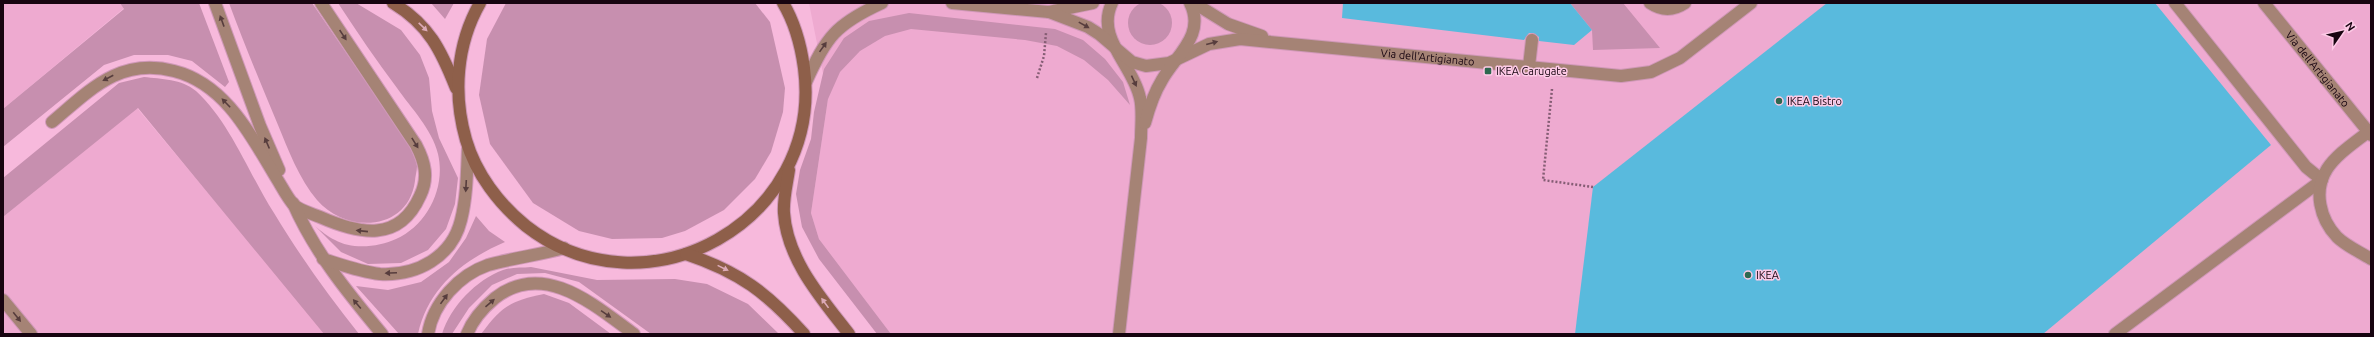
<svg xmlns="http://www.w3.org/2000/svg" width="2374" height="337" font-family="Ubuntu,sans-serif">
	<style>
		.built { fill: #eeaad0 }
		.green { fill: #c78faf }
		.building { fill: #59badd }
		.lines { fill: none; stroke-linecap: round; stroke-linejoin: round }
		.lane-casing { stroke: #cf98b7; stroke-width: 14 }
		.street-casing { stroke: #cf98b7; stroke-width: 14 }
		.secondary-casing { stroke: #cf98b7; stroke-width: 14 }
		.path { stroke: #855d74; stroke-width: 2.5; stroke-dasharray: 2 2; stroke-linecap: butt }
		.lane { stroke: #a58375; stroke-width: 12 }
		.street { stroke: #a58375; stroke-width: 12 }
		.secondary { stroke: #8e5f4a; stroke-width: 12 }
		.oneway { fill: #573d3d }
		.oneway2 { fill: #dcaab7 }
		.poi-dot { fill: #2e6850; stroke: #fdcae6; stroke-width: 1.5 }
		.labels { text-anchor: middle; stroke-width: 3; stroke-linejoin: round; paint-order: stroke }
		.street-label { font-size: 11px; fill: #170410; stroke: #fdcae6 }
		.poi-label { font-size: 11px; fill: #170410; stroke: #fdcae6; text-anchor: start }
	</style>
	<rect width="100%" height="100%" fill="#f7b9dc"/>
	<g class="built">
		<polygon points="3,3 120,3 124,8 3,109"/>
		<polygon points="809,3 2371,3 2371,334 891,334 819,239 811,213 828,99"/>
		<polygon points="137,108 326,334 3,334 3,217"/>
	</g>
	<g class="green">
		<circle cx="1150" cy="23" r="22"/>
		<polygon points="120,3 199,3 229,82 225,87 192,61 168,55 134,55 104,65 3,147 3,109 124,9"/>
		<path d="M229 3H312L408 143C411 150 416 159 417 166 417 171 415 177 415 181 408 232 346 234 317 200 299 179 288 149 278 125 261 84 244 44 229 3Z"/>
		<path d="M338 3H356L401 30 420 55 429 78 432 111 439 138 458 178 455 204 446 229 428 250 401 263 368 264 341 252 315 226C321 231 328 237 335 240 352 250 379 247 396 239 427 225 446 188 438 154 432 129 411 108 397 88 376 60 357 32 338 3Z"/>
		<polygon points="431,3 454,3 445,19"/>
		<polygon points="506,3 755,3 770,22 785,88 783,112 771,152 755,179 724,210 685,231 662,238 612,239 579,231 533,203 490,144 479,95 487,39"/>
		<polygon points="1570,3 1623,3 1660,48 1593,50 1592,30"/>
		<polygon points="909,13 1055,29 1083,40 1105,59 1123,82 1130,105 1108,80 1084,60 1057,46 1025,40 911,29 885,36 860,51 840,72 828,99 811,213 819,239 891,334 877,334 819,259 802,227 796,194 800,170 811,139 814,112 824,69 844,38 869,21"/>
		<path d="M144 77C161 79 182 79 196 91 230 122 249 174 274 213 300 256 328 295 359 334H324L138 108 3 217V178L119 83Z"/>
		<path d="M476 216 489 231 505 242C463 260 428 288 418 334H399L356 286 388 290 421 282 449 262 466 238Z"/>
		<path d="M531 267 597 280 675 279 707 284 748 304 779 334H651L579 282 545 273 517 274 492 285 469 308 452 334H442C451 306 476 280 503 270 511 267 522 268 531 267Z"/>
		<path d="M544 294 569 303 611 334H481C502 306 510 301 544 294Z"/>
	</g>
	<g class="building">
		<polygon points="1343,3 1570,3 1592,30 1574,45 1539,41 1539,37 1533,33 1529,33 1524,40 1342,18"/>
		<polygon points="1827,3 2155,3 2271,145 2043,334 1575,334 1593,187"/>
	</g>
	<g class="lines">
		<defs>
			<g id="lane">
				<polyline points="215,3 260,126 279,170"/>
				<path d="M1650 3C1662 11 1673 11 1685 3"/>
				<polyline points="1529,66 1532,40"/>
				<path d="M52 122C90 90 120 57 174 71 226 84 251 136 277 179 282 187 287 197 293 204 298 210 313 214 320 217 359 234 399 243 420 196 429 178 425 162 416 145L321 3"/>
				<path d="M293 203C315 253 348 293 382 334"/>
				<path d="M323 259C342 265 361 272 380 274 417 276 452 257 461 220 467 196 467 171 468 147"/>
				<polyline points="3,300 31,334"/>
				<path d="M428 334C433 303 459 275 488 265 513 258 539 255 564 248"/>
				<path d="M467 334C473 319 483 308 495 298 544 260 594 305 634 334"/>
				<polyline points="2115,334 2322,180 2306,167 2175,3"/>
			</g>
			<g id="street">
				<polyline points="952,3 1049,12 1093,3"/>
				<path d="M1112 3C1095 38 1133 65 1140 98 1143 110 1141 125 1141 138L1119 334"/>
				<polyline points="1194,3 1228,24 1262,36"/>
				<path id="s1" d="M2264 3 2371 135"/>
				<path id="s2" d="M1049 12 1088 27 1099 34 1132 62 1146 66 1169 63 1209 44 1240 39 1621 76 1651 72 1680 58 1751 3"/>
				<path d="M806 82C826 37 836 24 882 3"/>
				<path d="M1145 123C1149 108 1154 93 1162 80 1176 55 1206 35 1190 3"/>
				<path d="M2368 132C2354 143 2337 154 2327 169 2313 191 2320 219 2337 237 2346 246 2360 252 2371 259"/>
			</g>
			<g id="secondary">
				<path d="M393 3C429 25 441 50 456 88"/>
				<path d="M480 3C456 45 453 95 466 140 476 174 499 204 526 226 646 320 824 221 804 68 801 46 795 23 783 3"/>
				<path d="M789 170C787 184 783 199 784 213 787 260 822 299 849 334"/>
				<path d="M686 254C740 272 767 293 804 334"/>
			</g>
		</defs>
		<use href="#lane" class="lane-casing"/>
		<use href="#street" class="street-casing"/>
		<use href="#secondary" class="secondary-casing"/>
		<g class="path">
			<polyline points="1037,78 1044,56 1046,33"/>
			<polyline points="1552,89 1543,180 1593,187"/>
		</g>
		<use href="#lane" class="lane"/>
		<use href="#street" class="street"/>
		<use href="#secondary" class="secondary"/>
	</g>
	<defs><path id="oneway-solid" d="M-6-.8H1V-3.2L6.5 0L1 3.2V.8H-6Z"/></defs>
	<g class="oneway">
		<use href="#oneway-solid" transform="translate(222 21) rotate(-110)"/>
		<use href="#oneway-solid" transform="translate(1084 25) rotate(29)"/>
		<use href="#oneway-solid" transform="translate(343 35) rotate(56)"/>
		<use href="#oneway-solid" transform="translate(1212 43) rotate(-15)"/>
		<use href="#oneway-solid" transform="translate(823 47) rotate(-55)"/>
		<use href="#oneway-solid" transform="translate(108 78) rotate(152)"/>
		<use href="#oneway-solid" transform="translate(1134 81) rotate(65)"/>
		<use href="#oneway-solid" transform="translate(226 103) rotate(-134)"/>
		<use href="#oneway-solid" transform="translate(267 143) rotate(-113)"/>
		<use href="#oneway-solid" transform="translate(415 143) rotate(58)"/>
		<use href="#oneway-solid" transform="translate(466 186) rotate(93)"/>
		<use href="#oneway-solid" transform="translate(362 231) rotate(-174)"/>
		<use href="#oneway-solid" transform="translate(391 273) rotate(177)"/>
		<use href="#oneway-solid" transform="translate(444 299) rotate(-54)"/>
		<use href="#oneway-solid" transform="translate(490 303) rotate(-41)"/>
		<use href="#oneway-solid" transform="translate(357 304) rotate(-130)"/>
		<use href="#oneway-solid" transform="translate(606 314) rotate(34)"/>
		<use href="#oneway-solid" transform="translate(17 317) rotate(51)"/>
	</g>
	<g class="oneway2">
		<use href="#oneway-solid" transform="translate(423 27) rotate(44)"/>
		<use href="#oneway-solid" transform="translate(723 268) rotate(26)"/>
		<use href="#oneway-solid" transform="translate(825 303) rotate(-126)"/>
	</g>
	<g class="poi-dot">
		<rect x="1484" y="67" width="8" height="8" rx="2"/>
		<circle cx="1779" cy="101" r="4"/>
		<circle cx="1748" cy="275" r="4"/>
	</g>
	<g class="labels">
		<g class="street-label">
			<text dy="4" stroke="none"><textPath href="#s2" startOffset="400">Via dell'Artigianato</textPath></text>
			<text dy="4" stroke="none"><textPath href="#s1" startOffset="85">Via dell'Artigianato</textPath></text>
		</g>
		<g class="poi-label">
			<text x="1496" y="75">IKEA Carugate</text>
			<text x="1787" y="105">IKEA Bistro</text>
			<text x="1756" y="279">IKEA</text>
		</g>
	</g>
	<rect width="2374" height="337" fill="none" stroke="#170410" stroke-width="8"/>
	<g transform="translate(2342 32) rotate(56)" stroke="#fdcae6" stroke-width="3" paint-order="stroke">
	<path d="M0-3L7 15L0 10L-7 15Z" fill="#170410"/>
	<text y="-6" font-size="11" font-weight="bold" text-anchor="middle" fill="#170410">N</text>
	</g>
</svg>
